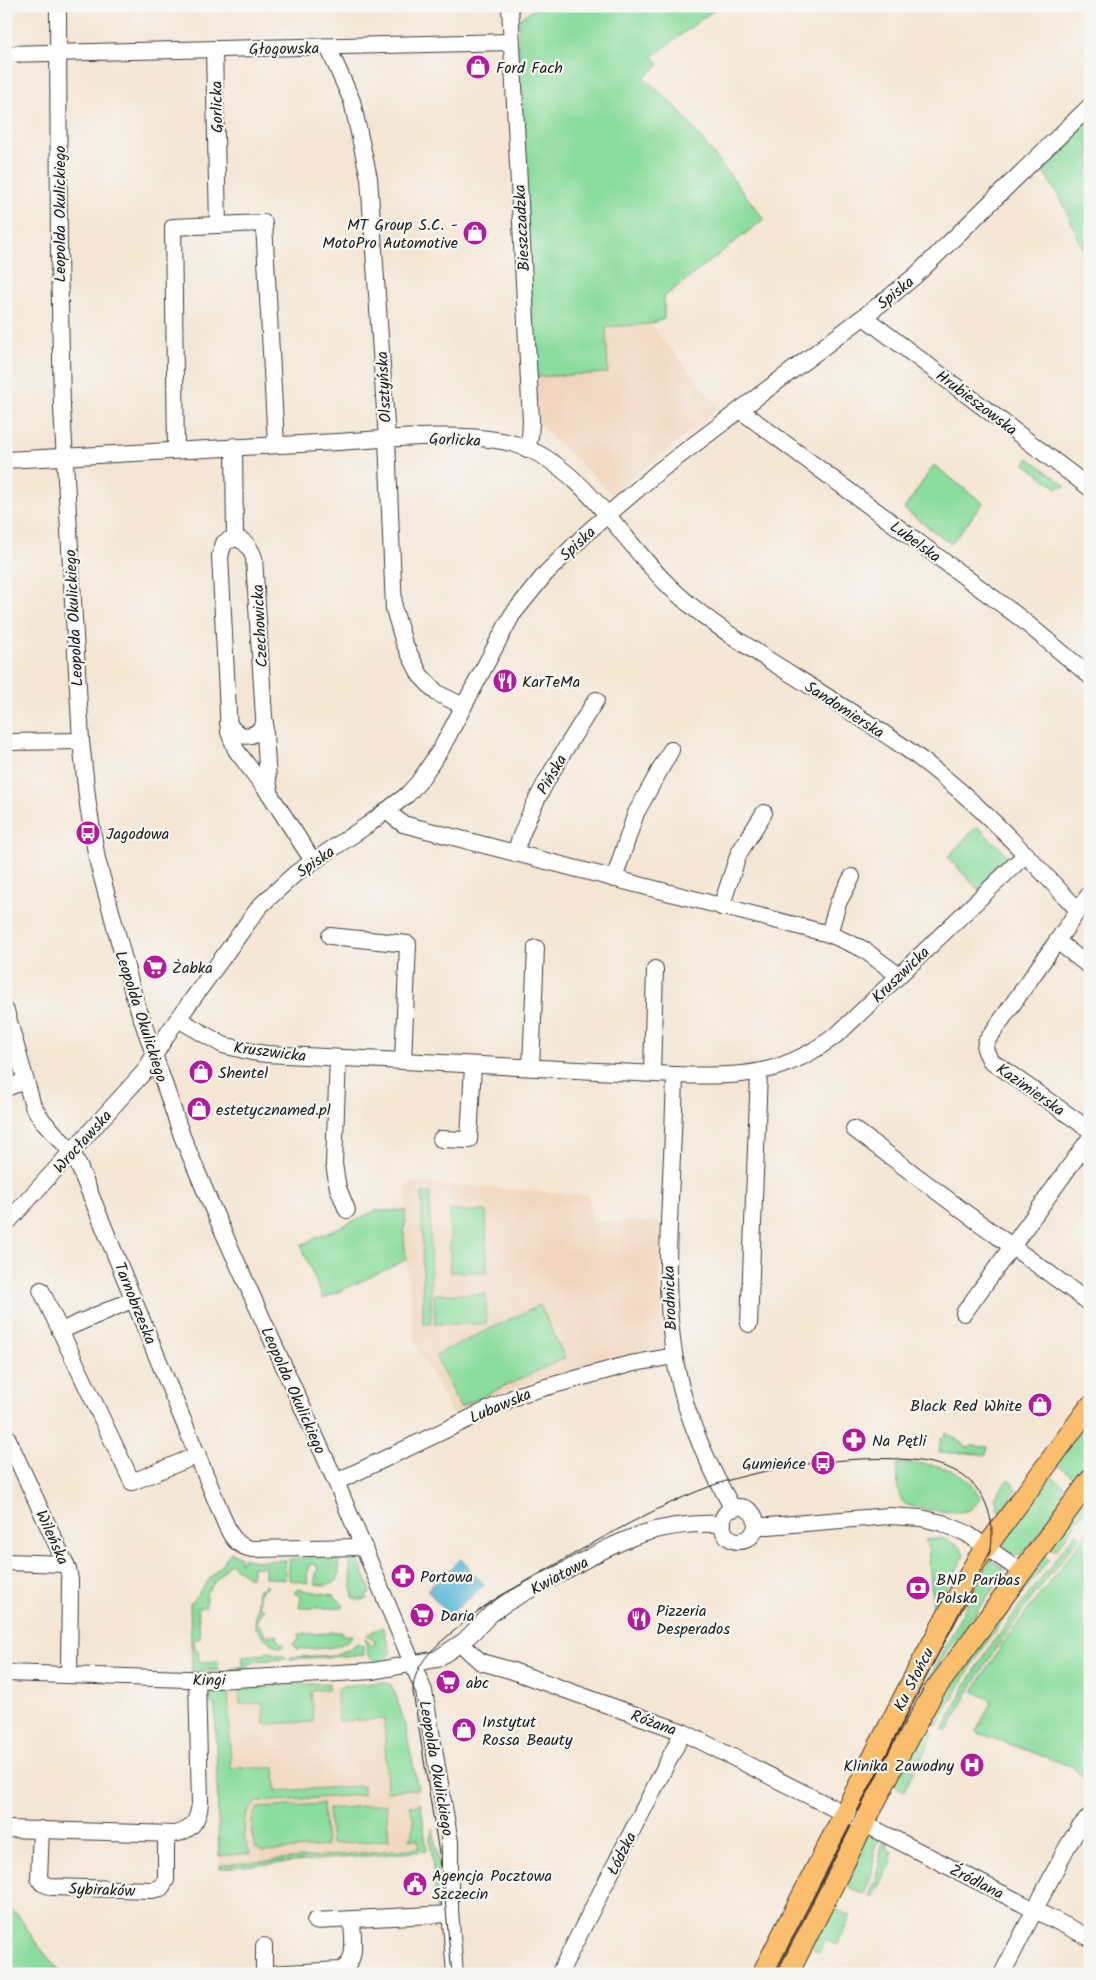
<svg xmlns="http://www.w3.org/2000/svg" width="1096" height="1980" font-family="Kalam,sans-serif">
	<style>
		.built { fill: #f1d5bd }
		.green { fill: #8adc9c; stroke: #537c5c }
		.water { fill: #59b8d7; stroke: #3a6a7a }
		.lines { fill: none; stroke-linecap: round; stroke-linejoin: round }
		.minor-casing { stroke: #3d3a38; stroke-width: 18 }
		.major-casing { stroke: #3d3a38; stroke-width: 22 }
		.minor { stroke: #fff; stroke-width: 16 }
		.major { stroke: #fabe6d; stroke-width: 20 }
		.tram { stroke: #1c1c1c; stroke-width: 1 }
		.labels { text-anchor: middle; stroke-width: 4.5; stroke-linejoin: round; paint-order: stroke }
		.street-label { font-size: 16px; fill: #1c1c1c; stroke: #f6f6f2 }
		.poi-label { font-size: 16px; fill: #1c1c1c; stroke: #f6f6f2; text-anchor: start }
	</style>
	<rect width="100%" height="100%" fill="#f6f6f2"/>
	<filter id="ink" filterUnits="userSpaceOnUse"><feTurbulence type="fractalNoise" baseFrequency=".02" numOctaves="2"/><feDisplacementMap in="SourceGraphic" scale="10" xChannelSelector="R" yChannelSelector="G"/><feConvolveMatrix kernelMatrix="1 2 1 2 8 2 1 2 1" color-interpolation-filters="sRGB"/></filter>
	<filter id="wash" filterUnits="userSpaceOnUse"><feTurbulence type="fractalNoise" baseFrequency=".0096" numOctaves="4" result="noise"/><feDisplacementMap in="SourceGraphic" scale="20" xChannelSelector="R" yChannelSelector="G"/><feGaussianBlur stdDeviation="1.12" result="paint"/><feColorMatrix in="noise" values="0 0 0 0 0 0 0 0 0 0 0 0 0 0 0 0 0 1.4 0 .05"/><feComposite in="paint" operator="in"/></filter>
	<g filter="url(#wash)">
		<rect width="100%" height="100%" fill="#f5e6d4"/>
		<g class="built">
			<polygon points="650,324 720,408 612,494 538,423 535,377 608,373 606,327"/>
			<polygon points="407,1182 589,1195 592,1221 661,1222 659,1285 664,1349 520,1385 453,1416 415,1344 404,1236"/>
			<polygon points="383,1682 388,1683 394,1690 405,1725 418,1789 427,1851 220,1869 213,1688 228,1688 241,1691 312,1689"/>
		</g>
		<g class="green">
			<polygon points="580,6 719,6 653,56 659,65 644,78 677,108 764,219 664,297 664,319 650,324 606,327 608,373 535,377 518,51 519,19 533,9"/>
			<polygon points="1090,116 1090,255 1085,253 1063,203 1039,165"/>
			<polygon points="1029,458 1066,486 1057,488 1025,464"/>
			<polygon points="934,465 983,503 951,544 904,509"/>
			<polygon points="977,826 1013,861 980,892 948,857"/>
			<polygon points="422,1193 430,1193 431,1324 423,1324"/>
			<polygon points="406,1210 404,1236 406,1260 323,1299 301,1245 375,1211"/>
			<polygon points="450,1211 486,1211 487,1272 450,1272"/>
			<polygon points="434,1294 486,1294 486,1324 435,1324"/>
			<polygon points="540,1305 565,1358 460,1407 435,1355"/>
			<polygon points="1090,1417 1090,1469 1080,1482 1056,1464"/>
			<polygon points="946,1432 968,1448 972,1446 988,1447 986,1455 967,1453 939,1453 941,1437 945,1438"/>
			<path d="M908 1463C936 1463 969 1470 980 1498 977 1503 975 1507 969 1510 957 1515 918 1509 905 1504 895 1495 898 1477 897 1464Z"/>
			<path d="M1048 1474 1073 1492 1025 1552C1013 1558 1008 1553 998 1545Z"/>
			<polygon points="1008,1479 1012,1482 1016,1491 999,1513 995,1497"/>
			<polygon points="1082,1501 1088,1506 1056,1551 1048,1546"/>
			<polygon points="1090,1529 1090,1786 1073,1767 976,1732 992,1701 973,1691 1006,1639"/>
			<path d="M1076 1532 1081 1535C1032 1597 984 1658 949 1729L946 1730 943 1729 967 1683 993 1642Z"/>
			<path d="M942 1538C951 1542 963 1545 964 1556L935 1609 933 1607 928 1547 925 1540Z"/>
			<polygon points="231,1552 240,1557 240,1562 242,1562 243,1558 257,1561 285,1560 285,1580 265,1577 265,1567 252,1567 252,1577 247,1577 230,1563 206,1593 206,1607 198,1607 200,1638 194,1639 195,1650 198,1650 199,1662 218,1661 219,1670 191,1672 192,1669 190,1604"/>
			<path d="M1042 1554 1049 1560C1006 1612 968 1667 937 1726L926 1720Z"/>
			<path d="M338 1555C340 1579 341 1588 314 1584L318 1566 310 1564 307 1572 308 1583 289 1580V1559Z"/>
			<polygon points="349,1556 356,1558 359,1562 371,1592 366,1594 368,1599 358,1600 353,1597"/>
			<polygon points="991,1559 1003,1568 1003,1576 945,1655 867,1796"/>
			<polygon points="266,1585 266,1588 259,1592 259,1607 264,1609 256,1621 266,1635 277,1635 278,1641 284,1645 281,1648 270,1643 255,1627 258,1590"/>
			<polygon points="297,1589 334,1595 342,1604 342,1608 299,1608 301,1597 294,1593"/>
			<polygon points="383,1627 391,1652 384,1661 376,1662 368,1655 365,1639 373,1646 376,1641 366,1636 371,1632"/>
			<path d="M330 1632H342L341 1633 344 1635H353C340 1652 315 1648 296 1649L293 1644 299 1640V1634L330 1633Z"/>
			<polygon points="358,1643 363,1646 364,1655 289,1659 291,1657 333,1655 347,1650"/>
			<polygon points="266,1651 286,1657 287,1659 254,1661 242,1671 231,1671 231,1668 243,1667 243,1656 266,1654"/>
			<polygon points="383,1682 391,1685 396,1696 405,1725 418,1789 387,1791 384,1719 338,1721 337,1692 342,1686"/>
			<polygon points="329,1683 329,1689 311,1691 313,1722 264,1724 263,1703 240,1704 239,1688"/>
			<path d="M221 1688H228L231 1768H275L276 1791 363 1786V1795L257 1802C241 1810 241 1841 251 1853L219 1856 215 1705 209 1702 208 1698 212 1691Z"/>
			<polygon points="922,1727 934,1734 918,1764 905,1757"/>
			<polygon points="907,1767 914,1770 905,1791 893,1785 901,1768"/>
			<path d="M323 1804 326 1846 263 1852 255 1847C251 1833 249 1821 257 1808Z"/>
			<polygon points="386,1804 389,1840 331,1844 328,1809"/>
			<path d="M421 1804 427 1851 220 1868V1865L419 1848 418 1839H409C415 1828 415 1817 409 1806Z"/>
			<polygon points="433,1828 440,1871 437,1872 440,1911 437,1911 430,1836"/>
			<polygon points="869,1836 882,1838 875,1846 872,1873 864,1895 846,1885 845,1882 865,1838"/>
			<polygon points="885,1840 889,1841 886,1849 892,1852 891,1864 873,1898 869,1896 876,1880 882,1845"/>
			<polygon points="6,1906 19,1916 36,1943 62,1974 6,1974"/>
			<polygon points="834,1909 851,1916 837,1945 825,1940 819,1952 813,1949 812,1945 830,1910"/>
		</g>
		<polygon class="water" points="461,1559 484,1585 449,1615 427,1590"/>
	</g>
	<g filter="url(#ink)">
		<g class="lines">
			<defs>
				<g id="minor">
					<polyline points="58,6 59,256 62,408 81,741 88,805 97,859 133,993 182,1136 212,1207 336,1482 424,1691 450,1842 450,1910 455,1974"/>
					<polyline points="510,6 531,421 530,437 527,449"/>
					<polyline points="328,47 352,101 369,178 387,439 394,609 404,643 420,675 437,693 463,706"/>
					<polyline points="214,50 218,225"/>
					<polyline points="6,54 511,42"/>
					<polyline points="864,317 1090,488"/>
					<polyline points="740,410 1019,617 1090,676"/>
					<polyline points="234,446 235,538"/>
					<polyline points="176,450 173,227 264,223 276,444"/>
					<path d="M6 460C117 453 227 447 337 442 390 439 469 430 518 445 581 465 622 540 667 584 697 614 732 636 767 659 813 688 859 716 904 747 969 792 1023 851 1077 909"/>
					<path d="M228 723C239 740 254 740 265 723"/>
					<polyline points="6,742 81,741"/>
					<path d="M271 796 268 781 254 558C249 543 239 533 224 543L220 556 229 732 236 750 271 796 313 861"/>
					<polyline points="386,811 403,824 829,934 863,949 898,975"/>
					<path d="M515 853C532 798 565 749 596 700"/>
					<polyline points="614,879 636,813 671,750"/>
					<polyline points="1090,893 1057,941 1090,967"/>
					<polyline points="721,907 739,853 764,813"/>
					<polyline points="829,934 838,903 852,877"/>
					<polyline points="330,936 408,944 403,1061"/>
					<polyline points="1057,941 986,1042 985,1049 990,1060 1090,1130"/>
					<path d="M6 1011 33 1106 43 1121 72 1152 78 1164 226 1525C232 1538 237 1546 252 1549L364 1547"/>
					<path d="M178 1019 223 1045 252 1052 266 1054 675 1075C743 1077 785 1076 840 1032L1026 854"/>
					<polyline points="338,1058 334,1164 338,1188 347,1210"/>
					<polyline points="531,1067 536,948"/>
					<polyline points="652,1073 655,969"/>
					<path d="M675 1075C674 1116 672 1158 670 1199 667 1263 665 1325 681 1388 692 1431 711 1470 733 1509"/>
					<polyline points="6,1088 25,1081"/>
					<polyline points="854,1129 963,1211 1090,1303"/>
					<polyline points="441,1139 469,1140 473,1065"/>
					<polyline points="6,1224 144,1072 170,1030 260,906 296,873 369,824 407,795 418,783 441,749 512,615 546,573 590,530 659,471 887,299 915,276 1090,106"/>
					<polyline points="41,1290 132,1482 198,1455"/>
					<polyline points="964,1313 1090,1138"/>
					<polyline points="749,1324 759,1073"/>
					<polyline points="60,1331 134,1299"/>
					<polyline points="6,1435 68,1569 70,1580 69,1675"/>
					<polyline points="336,1482 521,1394 630,1364 674,1356"/>
					<circle cx="739" cy="1524" r="17"/>
					<polyline points="756,1526 769,1526 889,1516 921,1518 942,1523 966,1533 1022,1572"/>
					<polyline points="6,1562 66,1564"/>
					<polyline points="461,1644 481,1662 510,1670 683,1732 1090,1938"/>
					<path d="M6 1673 216 1680 373 1671 437 1659 464 1641 491 1614 503 1605C525 1592 548 1580 570 1568 625 1538 658 1521 723 1524"/>
					<path d="M6 1829 174 1834C193 1831 199 1819 200 1802L197 1680"/>
					<polyline points="41,1829 39,1878 42,1883 52,1887 152,1890 161,1888 166,1880 166,1834"/>
					<polyline points="315,1921 450,1914"/>
					<polyline points="264,1946 264,1974"/>
					<path d="M270 1974 340 1970C359 1963 352 1936 352 1919"/>
					<polyline points="559,1974 683,1732"/>
					<polyline points="1002,1974 1067,1847 1079,1828 1090,1816"/>
				</g>
				<g id="major">
					<polyline points="762,1974 915,1675 977,1560 1090,1406"/>
					<polyline points="788,1974 898,1757 934,1691 1090,1480"/>
				</g>
			</defs>
			<use href="#minor" class="minor-casing"/>
			<use href="#major" class="major-casing"/>
			<use href="#minor" class="minor"/>
			<use href="#major" class="major"/>
			<path class="tram" d="M452 1974 443 1878 413 1692C413 1662 438 1644 459 1627 472 1616 485 1605 500 1596 569 1558 637 1514 711 1486 765 1466 891 1447 946 1467 963 1473 979 1486 986 1504 992 1519 994 1536 990 1552L775 1974"/>
		</g>
	</g>
	<defs>
		<symbol id="shop-disc" viewBox="-11 -11 22 22"><circle r="9.5" fill="#b5179e" stroke="#f6f6f2"/><path d="M-5-2.5h2.3a2.7 3.5 0 0 1 5.4 0H5L5.5 6h-11ZM-1.5-2.5h3a1.5 2.3 0 0 0-3 0Z" fill="#fff"/></symbol>
		<symbol id="restaurant-disc" viewBox="-11 -11 22 22"><circle r="9.5" fill="#b5179e" stroke="#f6f6f2"/><path d="M-5-6h1v4h1v-4h1v4h1v-4h1v5L-1.5 .5V6h-2V.5L-5-1ZM5-6V6H3V1.5H1.5Q1.5-4 5-6Z" fill="#fff"/></symbol>
		<symbol id="bus-disc" viewBox="-11 -11 22 22"><circle r="9.5" fill="#b5179e" stroke="#f6f6f2"/><path d="M-5-6H5V4H4V6H2V4H-2V6H-4V4H-5ZM-3.5-4V0h7V-4ZM-3.5 1.2v1.5H-2V1.2ZM2 1.2v1.5H3.5V1.2Z" fill="#fff"/></symbol>
		<symbol id="supermarket-disc" viewBox="-11 -11 22 22"><circle r="9.5" fill="#b5179e" stroke="#f6f6f2"/><path d="M-6-5.5h2.5l.6 2H6L4.5 2H-2.5L-4.4-4H-6ZM-1.5 3.2a1.3 1.3 0 1 0 .1 0ZM3 3.2a1.3 1.3 0 1 0 .1 0Z" fill="#fff"/></symbol>
		<symbol id="pharmacy-disc" viewBox="-11 -11 22 22"><circle r="9.5" fill="#b5179e" stroke="#f6f6f2"/><path d="M-2-6h4v4h4v4h-4v4h-4v-4h-4v-4h4Z" fill="#fff"/></symbol>
		<symbol id="bank-disc" viewBox="-11 -11 22 22"><circle r="9.5" fill="#b5179e" stroke="#f6f6f2"/><path d="M-6-4H6V4H-6ZM0-2.3a2.3 2.3 0 1 0 0 4.6a2.3 2.3 0 1 0 0-4.6Z" fill="#fff"/></symbol>
		<symbol id="hospital-disc" viewBox="-11 -11 22 22"><circle r="9.5" fill="#b5179e" stroke="#f6f6f2"/><path d="M-5-5h3v3.5h4V-5h3V5h-3V1.5h-4V5h-3Z" fill="#fff"/></symbol>
		<symbol id="civic-disc" viewBox="-11 -11 22 22"><circle r="9.5" fill="#b5179e" stroke="#f6f6f2"/><path d="M-.6-6.5H3V-4.5H.6V-3L4-1V1h2V6H-6V1h2V-1L-.6-3ZM-1.2 2.5V6h2.4V2.5Z" fill="#fff"/></symbol>
	</defs>
	<g fill-rule="evenodd">
		<use href="#shop-disc" x="464" y="53" width="28" height="28"/>
		<use href="#shop-disc" x="461" y="219" width="28" height="28"/>
		<use href="#restaurant-disc" x="491" y="667" width="28" height="28"/>
		<use href="#bus-disc" x="74" y="819" width="28" height="28"/>
		<use href="#supermarket-disc" x="141" y="953" width="28" height="28"/>
		<use href="#shop-disc" x="187" y="1058" width="28" height="28"/>
		<use href="#shop-disc" x="185" y="1095" width="28" height="28"/>
		<use href="#shop-disc" x="1026" y="1391" width="28" height="28"/>
		<use href="#pharmacy-disc" x="840" y="1426" width="28" height="28"/>
		<use href="#bus-disc" x="809" y="1449" width="28" height="28"/>
		<use href="#pharmacy-disc" x="389" y="1562" width="28" height="28"/>
		<use href="#bank-disc" x="904" y="1574" width="28" height="28"/>
		<use href="#supermarket-disc" x="408" y="1601" width="28" height="28"/>
		<use href="#restaurant-disc" x="625" y="1605" width="28" height="28"/>
		<use href="#supermarket-disc" x="434" y="1668" width="28" height="28"/>
		<use href="#shop-disc" x="450" y="1716" width="28" height="28"/>
		<use href="#hospital-disc" x="958" y="1751" width="28" height="28"/>
		<use href="#civic-disc" x="401" y="1870" width="28" height="28"/>
	</g>
	<g class="labels">
		<g class="street-label">
			<text transform="translate(284 48) rotate(-1)" y="6">Głogowska</text>
			<text transform="translate(216 107) rotate(-91)" y="6">Gorlicka</text>
			<text transform="translate(59 214) rotate(-90)" y="6">Leopolda Okulickiego</text>
			<text transform="translate(521 228) rotate(-93)" y="6">Bieszczadzka</text>
			<text transform="translate(895 292) rotate(-39)" y="6">Spiska</text>
			<text transform="translate(383 387) rotate(-93)" y="6">Olsztyńska</text>
			<text transform="translate(977 402) rotate(37)" y="6">Hrubieszowska</text>
			<text transform="translate(455 439) rotate(2)" y="6">Gorlicka</text>
			<text transform="translate(916 541) rotate(36)" y="6">Lubelska</text>
			<text transform="translate(577 543) rotate(-43)" y="6">Spiska</text>
			<text transform="translate(73 618) rotate(-93)" y="6">Leopolda Okulickiego</text>
			<text transform="translate(259 626) rotate(-93)" y="6">Czechowicka</text>
			<text transform="translate(845 709) rotate(33)" y="6">Sandomierska</text>
			<text transform="translate(551 774) rotate(-60)" y="6">Pińska</text>
			<text transform="translate(315 861) rotate(-35)" y="6">Spiska</text>
			<text transform="translate(900 974) rotate(-44)" y="6">Kruszwicka</text>
			<text transform="translate(142 1016) rotate(72)" y="6">Leopolda Okulickiego</text>
			<text transform="translate(270 1051) rotate(7)" y="6">Kruszwicka</text>
			<text transform="translate(1031 1089) rotate(35)" y="6">Kazimierska</text>
			<text transform="translate(82 1141) rotate(-48)" y="6">Wrocławska</text>
			<text transform="translate(669 1298) rotate(-92)" y="6">Brodnicka</text>
			<text transform="translate(136 1303) rotate(68)" y="6">Tarnobrzeska</text>
			<text transform="translate(294 1390) rotate(66)" y="6">Leopolda Okulickiego</text>
			<text transform="translate(500 1405) rotate(-23)" y="6">Lubawska</text>
			<text transform="translate(53 1537) rotate(66)" y="6">Wileńska</text>
			<text transform="translate(559 1575) rotate(-28)" y="6">Kwiatowa</text>
			<text x="209" y="1685">Kingi</text>
			<text transform="translate(913 1679) rotate(-63)" y="6">Ku Słońcu</text>
			<text transform="translate(654 1722) rotate(20)" y="6">Różana</text>
			<text transform="translate(437 1768) rotate(80)" y="6">Leopolda Okulickiego</text>
			<text transform="translate(621 1853) rotate(-63)" y="6">Łódzka</text>
			<text transform="translate(977 1881) rotate(27)" y="6">Źródlana</text>
			<text transform="translate(102 1889) rotate(2)" y="6">Sybiraków</text>
		</g>
		<g class="poi-label">
			<text x="496" y="73">Ford Fach</text>
			<text x="458" y="230" text-anchor="end">MT Group S.C. -<tspan x="458" dy="18">MotoPro Automotive</tspan></text>
			<text x="522" y="687">KarTeMa</text>
			<text x="106" y="839">Jagodowa</text>
			<text x="172" y="973">Żabka</text>
			<text x="218" y="1078">Shentel</text>
			<text x="216" y="1115">estetycznamed.pl</text>
			<text x="1022" y="1411" text-anchor="end">Black Red White</text>
			<text x="872" y="1446">Na Pętli</text>
			<text x="806" y="1469" text-anchor="end">Gumieńce</text>
			<text x="420" y="1582">Portowa</text>
			<text x="936" y="1585">BNP Paribas<tspan x="936" dy="18">Polska</tspan></text>
			<text x="656" y="1616">Pizzeria<tspan x="656" dy="18">Desperados</tspan></text>
			<text x="440" y="1621">Daria</text>
			<text x="466" y="1688">abc</text>
			<text x="482" y="1727">Instytut<tspan x="482" dy="18">Rossa Beauty</tspan></text>
			<text x="954" y="1771" text-anchor="end">Klinika Zawodny</text>
			<text x="432" y="1881">Agencja Pocztowa<tspan x="432" dy="18">Szczecin</tspan></text>
		</g>
	</g>
	<rect width="1096" height="1980" fill="none" stroke="#f6f6f2" stroke-width="25"/>
</svg>
